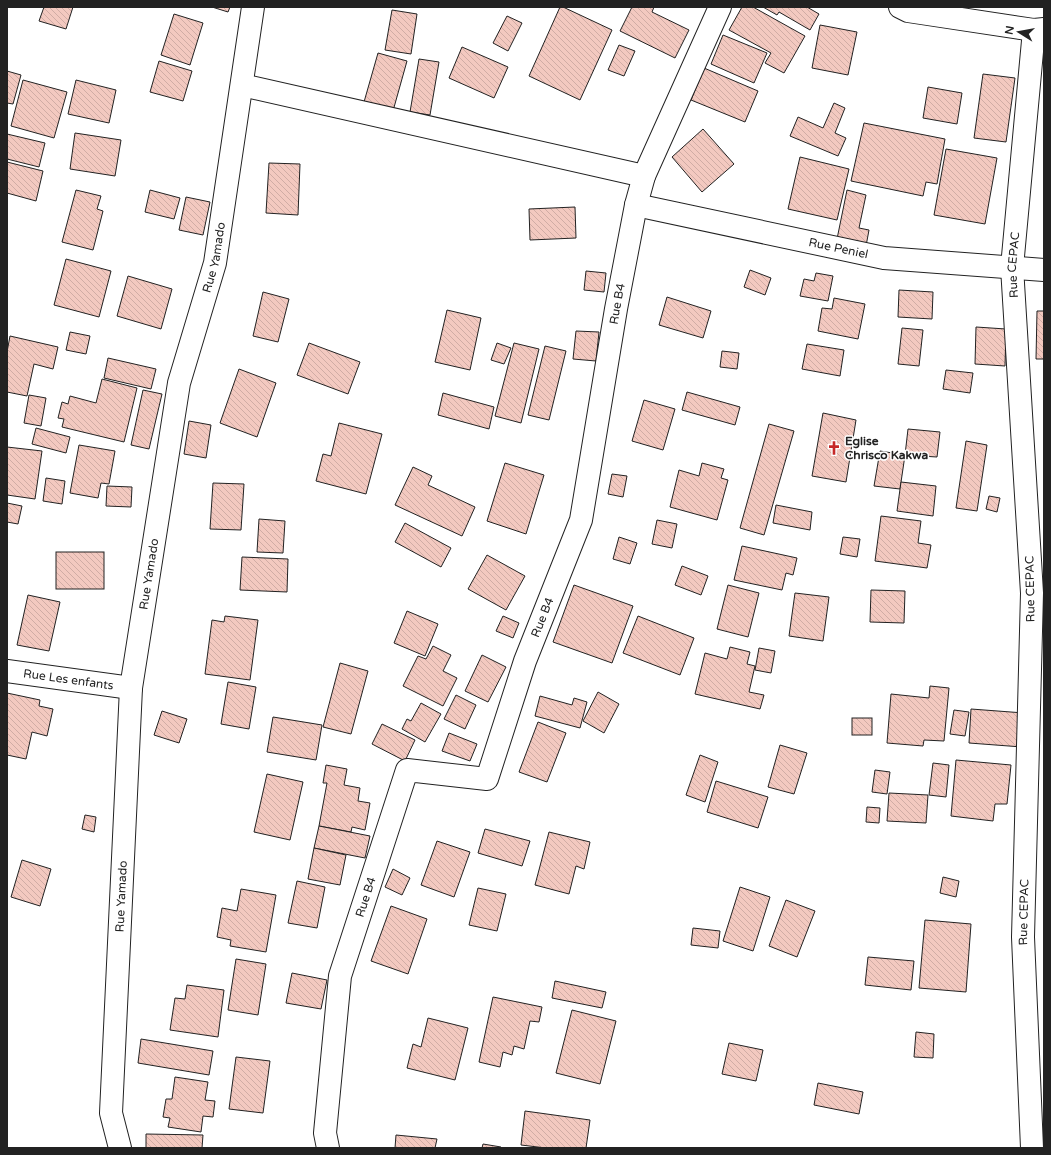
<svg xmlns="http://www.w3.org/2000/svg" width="1051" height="1155" font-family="'Varela Round',sans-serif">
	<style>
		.building { fill: url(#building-back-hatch); stroke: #222 }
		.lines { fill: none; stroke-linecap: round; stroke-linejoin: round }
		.minor-casing { stroke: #222; stroke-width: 24 }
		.minor { stroke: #fff; stroke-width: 22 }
		.labels { text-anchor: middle; stroke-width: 3; stroke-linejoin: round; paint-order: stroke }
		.street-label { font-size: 12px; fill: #222; stroke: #fff }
		.poi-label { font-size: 12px; font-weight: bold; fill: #222; stroke: #fff; text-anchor: start }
	</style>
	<defs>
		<pattern id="building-back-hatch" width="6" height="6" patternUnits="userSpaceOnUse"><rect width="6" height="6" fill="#f3c9c0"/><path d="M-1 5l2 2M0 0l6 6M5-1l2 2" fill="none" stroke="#d0aca5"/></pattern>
	</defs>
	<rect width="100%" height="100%" fill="#fff"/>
	<g class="building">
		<polygon points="44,7 73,7 66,29 39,21"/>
		<polygon points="212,7 230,7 228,12"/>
		<polygon points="560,7 563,7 612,30 580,100 529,76"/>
		<polygon points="632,7 654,7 652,12 689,30 675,58 620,31"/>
		<polygon points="742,7 753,7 805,36 784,73 765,63 771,53 729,30"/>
		<polygon points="763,7 807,7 819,14 810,30 779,12 777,15"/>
		<polygon points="392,10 417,14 411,54 385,50"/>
		<polygon points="174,14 203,23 190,65 161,55"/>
		<polygon points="507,16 522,23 508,51 493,43"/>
		<polygon points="820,25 857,32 848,75 812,68"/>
		<polygon points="723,35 767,53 754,83 711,64"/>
		<polygon points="619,45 635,51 624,76 608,70"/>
		<polygon points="462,47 508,67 494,98 449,78"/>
		<polygon points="378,53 407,61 393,111 364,102"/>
		<polygon points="419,59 439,62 430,115 410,112"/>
		<polygon points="159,61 192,71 183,101 150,92"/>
		<polygon points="704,68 758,91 745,122 691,100"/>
		<polygon points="7,71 21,75 13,104 7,103"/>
		<polygon points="983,74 1015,78 1006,142 974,138"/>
		<polygon points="23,80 67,92 54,138 11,126"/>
		<polygon points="76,80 116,90 109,123 68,114"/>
		<polygon points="928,87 962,93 957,124 923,118"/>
		<polygon points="834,103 845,108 835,133 846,138 838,156 790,136 798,117 823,128"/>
		<polygon points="864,123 945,139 937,184 926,182 923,196 851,181"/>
		<polygon points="703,129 734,164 702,192 672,157"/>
		<polygon points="75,133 121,140 115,176 70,169"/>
		<polygon points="7,134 45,143 39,167 7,159"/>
		<polygon points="946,149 997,158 985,224 934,215"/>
		<polygon points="800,157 849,169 837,220 788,209"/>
		<polygon points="7,162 43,171 36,201 7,193"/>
		<polygon points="269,163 300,164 298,215 266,213"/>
		<polygon points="76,190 101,196 97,209 103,211 93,250 62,242"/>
		<polygon points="150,190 180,198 174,219 145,212"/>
		<polygon points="847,190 866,195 859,228 869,230 866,246 837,239"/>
		<polygon points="186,197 210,202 203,235 179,230"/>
		<polygon points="575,207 576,238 530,240 529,209"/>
		<polygon points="66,259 111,271 99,317 54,305"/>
		<polygon points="750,270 771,278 765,295 744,287"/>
		<polygon points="586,271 606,273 604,292 584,290"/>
		<polygon points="816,273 833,276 828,301 800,296 804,279 814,281"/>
		<polygon points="128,276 172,289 161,329 117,316"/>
		<polygon points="899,290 933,292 932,319 898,317"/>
		<polygon points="263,292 289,299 278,342 253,336"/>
		<polygon points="667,297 711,311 703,338 659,325"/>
		<polygon points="834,298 865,304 858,339 818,331 822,308 832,309"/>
		<polygon points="447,310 481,318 470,370 435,362"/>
		<polygon points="1037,311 1044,311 1044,359 1036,359"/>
		<polygon points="976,327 1006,329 1005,366 975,364"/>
		<polygon points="902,328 923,330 919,366 898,364"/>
		<polygon points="576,331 599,332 596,361 573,359"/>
		<polygon points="70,332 90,336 86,354 66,350"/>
		<polygon points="10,336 58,347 53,369 34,364 27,396 7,392 7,352"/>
		<polygon points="309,343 360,362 348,394 297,375"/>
		<polygon points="497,343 511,348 504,364 491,360"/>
		<polygon points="514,343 539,349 521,423 495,416"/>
		<polygon points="807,344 844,350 840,376 802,369"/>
		<polygon points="545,346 566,351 549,420 528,415"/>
		<polygon points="722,351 739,353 737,369 720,367"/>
		<polygon points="108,358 156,369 151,389 104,378"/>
		<polygon points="239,369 276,383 257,437 220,423"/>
		<polygon points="946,370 973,373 970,393 943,389"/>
		<polygon points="102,379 137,388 124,442 62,427 64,419 58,418 62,402 68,404 70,396 96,403"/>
		<polygon points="143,390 162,394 149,449 131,445"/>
		<polygon points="687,392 740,407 735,425 682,410"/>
		<polygon points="443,393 494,407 489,429 438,415"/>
		<polygon points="29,395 46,398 41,426 24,423"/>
		<polygon points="644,400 675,409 663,450 632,441"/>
		<polygon points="823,413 856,420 846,482 812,476"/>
		<polygon points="189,421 211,425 206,458 184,454"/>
		<polygon points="339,423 382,434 366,494 316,481 323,454 331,456"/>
		<polygon points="769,424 794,431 764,535 740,528"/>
		<polygon points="36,428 70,437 66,453 32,444"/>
		<polygon points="908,429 940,432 937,457 905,455"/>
		<polygon points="966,441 987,445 977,511 956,508"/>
		<polygon points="79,445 115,451 109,484 101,483 98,498 70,493"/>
		<polygon points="7,447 42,451 35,499 7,495"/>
		<polygon points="880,451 905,455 900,489 874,486"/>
		<polygon points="505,463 544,475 526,534 487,521"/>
		<polygon points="702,463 724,469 721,478 728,480 717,520 670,507 679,470 699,476"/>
		<polygon points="413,467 432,476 428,485 475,507 462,536 395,505"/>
		<polygon points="612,474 627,476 623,497 608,494"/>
		<polygon points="46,478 65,481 62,504 43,501"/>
		<polygon points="901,482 936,486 933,516 897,511"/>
		<polygon points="213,483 244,484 241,530 210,529"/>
		<polygon points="107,486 132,487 131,507 106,506"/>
		<polygon points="989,496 1000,498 997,512 986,509"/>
		<polygon points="7,503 22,506 18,524 7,522"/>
		<polygon points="776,505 812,512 810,530 773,523"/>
		<polygon points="881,516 921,521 918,543 931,545 927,568 875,561"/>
		<polygon points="259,519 285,521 283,553 257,552"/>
		<polygon points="657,520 677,524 672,548 652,544"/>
		<polygon points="405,523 451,548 441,567 395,542"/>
		<polygon points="619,537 637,543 630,564 613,559"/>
		<polygon points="843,537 860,539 857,557 840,554"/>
		<polygon points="742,546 797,558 793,575 786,573 782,590 734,580"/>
		<rect x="56" y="552" width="48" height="37"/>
		<polygon points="487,555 525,576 506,610 468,589"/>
		<polygon points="242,557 288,559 287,592 240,590"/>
		<polygon points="682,566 708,576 701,595 675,585"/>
		<polygon points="574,585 633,606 612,663 553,642"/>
		<polygon points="728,585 759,593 748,637 717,629"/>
		<polygon points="871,590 905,591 904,623 870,622"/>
		<polygon points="795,593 829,597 823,641 789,636"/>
		<polygon points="28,595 60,602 49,651 17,645"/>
		<polygon points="407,611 438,624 425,656 394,643"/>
		<polygon points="225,616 258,620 250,680 205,674 212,620 224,622"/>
		<polygon points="503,616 519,623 513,638 496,631"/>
		<polygon points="638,616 694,638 680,675 623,653"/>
		<polygon points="433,646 451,655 443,671 457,678 443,706 403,686 418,656 426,659"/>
		<polygon points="730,647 750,652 747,664 755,666 749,692 764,695 760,709 695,694 705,653 727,659"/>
		<polygon points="759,648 775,651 771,673 755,670"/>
		<polygon points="482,655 506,667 488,702 465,691"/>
		<polygon points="340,663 368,671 351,734 323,727"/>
		<polygon points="228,682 256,687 249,729 221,724"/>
		<polygon points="930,686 949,688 944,741 924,740 923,746 887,743 891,694 929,698"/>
		<polygon points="598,692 619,704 604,733 583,721"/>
		<polygon points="7,693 40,700 39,706 53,709 47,736 32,732 26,759 7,755"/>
		<polygon points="456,695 476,705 465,729 444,719"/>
		<polygon points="540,696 572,705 574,698 587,702 580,728 535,716"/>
		<polygon points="421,703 441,714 425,742 402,729 407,719 411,721"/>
		<polygon points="971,709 1024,713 1022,747 969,743"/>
		<polygon points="954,710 969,712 965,736 950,734"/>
		<polygon points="162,711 187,719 179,743 154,735"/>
		<polygon points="273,717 322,725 316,760 267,752"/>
		<rect x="852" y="718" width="20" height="17"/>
		<polygon points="538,722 566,733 547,782 519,772"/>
		<polygon points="382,724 415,740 405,761 372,744"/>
		<polygon points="449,733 477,744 470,761 442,751"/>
		<polygon points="780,745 807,753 794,794 768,787"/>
		<polygon points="700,755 718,762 705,802 686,795"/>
		<polygon points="956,760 1011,765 1007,804 995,804 993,821 951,816"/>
		<polygon points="933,763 949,765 946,797 929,795"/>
		<polygon points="326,765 347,769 344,785 360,788 358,801 370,803 365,830 352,827 351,832 319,826 327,783 323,783"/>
		<polygon points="875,770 890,772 887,794 872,792"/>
		<polygon points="267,774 303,782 290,840 254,832"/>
		<polygon points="716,781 768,797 758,828 707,812"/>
		<polygon points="889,793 928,795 926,823 887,821"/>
		<polygon points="867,807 880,808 879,823 866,822"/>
		<polygon points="85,815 96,817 94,832 82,829"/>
		<polygon points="319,826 370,836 365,858 314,848"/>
		<polygon points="485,829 530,841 522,866 478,853"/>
		<polygon points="549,832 590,842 584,869 576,866 569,894 535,885"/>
		<polygon points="437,841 470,852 454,897 421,885"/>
		<polygon points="314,848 346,855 340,885 308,879"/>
		<polygon points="22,860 51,869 40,906 11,897"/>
		<polygon points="393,869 410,878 402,895 385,887"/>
		<polygon points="943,877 959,881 956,897 940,893"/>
		<polygon points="297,881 325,887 317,928 288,923"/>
		<polygon points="740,887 770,897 753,951 723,941"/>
		<polygon points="478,888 506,894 497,931 469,925"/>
		<polygon points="241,889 276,895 266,952 230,946 231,940 217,937 222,908 237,911"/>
		<polygon points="786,900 815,911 797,957 769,946"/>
		<polygon points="391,906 427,919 408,974 371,961"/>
		<polygon points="925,920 971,924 966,992 919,988"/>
		<polygon points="693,928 720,931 718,948 691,945"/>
		<polygon points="868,957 914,961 911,990 865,985"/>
		<polygon points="236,959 266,964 258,1015 228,1010"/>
		<polygon points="292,973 327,980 321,1009 286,1003"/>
		<polygon points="555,981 606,992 602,1008 552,998"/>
		<polygon points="187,985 224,990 218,1037 170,1030 175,998 185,999"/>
		<polygon points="493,997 542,1007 539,1022 530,1021 524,1049 514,1046 512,1055 503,1052 500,1067 479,1062"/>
		<polygon points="572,1010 616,1021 600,1084 556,1073"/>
		<polygon points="428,1018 468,1028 455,1080 407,1068 413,1044 421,1047"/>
		<polygon points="916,1032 934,1034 933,1058 914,1057"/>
		<polygon points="141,1039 213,1051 209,1075 138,1063"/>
		<polygon points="729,1043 763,1050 756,1081 722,1074"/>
		<polygon points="236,1057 270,1061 263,1113 229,1109"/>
		<polygon points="175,1077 208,1082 205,1100 215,1101 213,1117 203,1116 201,1132 168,1127 170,1118 163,1117 166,1099 172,1099"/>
		<polygon points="818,1083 863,1092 859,1114 814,1105"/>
		<polygon points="525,1111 590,1120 586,1148 546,1148 521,1145"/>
		<polygon points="146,1134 203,1135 202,1148 146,1148"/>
		<polygon points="396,1135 437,1139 435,1148 395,1148"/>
		<polygon points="483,1144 501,1147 501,1148 482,1148"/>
	</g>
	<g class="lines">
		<defs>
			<g id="minor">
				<polyline points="900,7 908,11 1034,30 1044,29"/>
				<polyline points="242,85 644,176"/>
				<path id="s1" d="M636 205 884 258 1044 270"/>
				<path id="s2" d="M7 671 131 688"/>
				<path id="s3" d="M120 1148 111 1113 131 688 179 383 215 263 253 7"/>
				<path id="s4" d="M328 1148 325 1133 340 976 407 770 487 779 525 661 581 520 616 309 636 205 644 176 720 7"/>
				<path id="s5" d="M1032 1148 1023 937 1032 593 1012 267 1034 30"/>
			</g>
		</defs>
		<use href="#minor" class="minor-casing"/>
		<use href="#minor" class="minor"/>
	</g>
	<defs>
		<symbol id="church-bare" viewBox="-9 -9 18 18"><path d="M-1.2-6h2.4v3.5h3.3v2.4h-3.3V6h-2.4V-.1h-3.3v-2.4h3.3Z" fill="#c62828" stroke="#fff" stroke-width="2.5" paint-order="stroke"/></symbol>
	</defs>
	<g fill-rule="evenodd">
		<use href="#church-bare" x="824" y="438" width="20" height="20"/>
	</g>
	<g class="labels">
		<g class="street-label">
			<text dy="4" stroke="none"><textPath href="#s1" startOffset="207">Rue Peniel</textPath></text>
			<text dy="4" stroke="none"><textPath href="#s3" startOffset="901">Rue Yamado</textPath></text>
			<text dy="4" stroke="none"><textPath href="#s5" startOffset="884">Rue CEPAC</textPath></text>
			<text dy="4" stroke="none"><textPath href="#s4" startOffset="965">Rue B4</textPath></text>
			<text dy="4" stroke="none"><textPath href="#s3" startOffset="577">Rue Yamado</textPath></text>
			<text transform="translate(1030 589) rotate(-91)" y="4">Rue CEPAC</text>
			<text dy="4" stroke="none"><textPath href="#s4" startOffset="641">Rue B4</textPath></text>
			<text dy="4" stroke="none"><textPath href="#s2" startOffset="62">Rue Les enfants</textPath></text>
			<text dy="4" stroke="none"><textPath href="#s3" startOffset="253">Rue Yamado</textPath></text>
			<text dy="4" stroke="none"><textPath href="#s4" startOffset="256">Rue B4</textPath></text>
			<text dy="4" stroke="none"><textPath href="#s5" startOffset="236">Rue CEPAC</textPath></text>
		</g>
		<g class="poi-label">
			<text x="845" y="445">Eglise<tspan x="845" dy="14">Chrisco Kakwa</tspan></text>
		</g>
	</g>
	<rect width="1051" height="1155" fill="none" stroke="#222222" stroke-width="16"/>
	<g transform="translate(1019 32) rotate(281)" stroke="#ffffff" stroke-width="3" paint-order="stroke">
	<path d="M0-3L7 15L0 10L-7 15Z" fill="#222222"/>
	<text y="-6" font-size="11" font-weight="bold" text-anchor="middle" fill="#222222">N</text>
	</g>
</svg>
